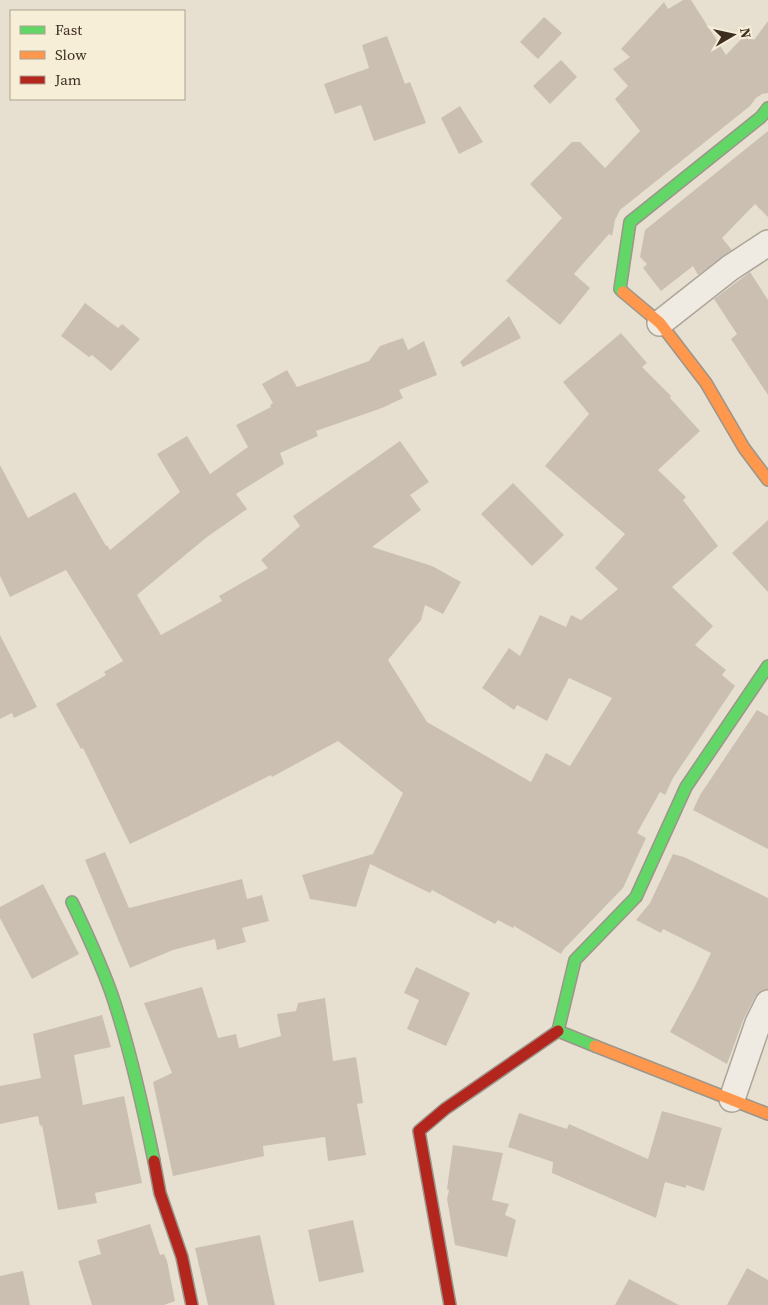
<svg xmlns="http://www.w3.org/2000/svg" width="768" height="1305" font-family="'Source Serif 4',serif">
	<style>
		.building { fill: #cbbfb2 }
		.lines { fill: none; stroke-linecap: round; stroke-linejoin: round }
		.street-casing { stroke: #ada599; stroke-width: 28 }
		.fast-casing { stroke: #9c958a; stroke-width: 14 }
		.slow-casing { stroke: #9c958a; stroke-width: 14 }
		.jam-casing { stroke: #9c958a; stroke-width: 14 }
		.street { stroke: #efebe3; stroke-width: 25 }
		.fast { stroke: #63d668; stroke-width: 11 }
		.slow { stroke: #ff974d; stroke-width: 11 }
		.jam { stroke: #b3261e; stroke-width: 11 }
	</style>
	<rect width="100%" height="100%" fill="#e7e0d1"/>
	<g class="building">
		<polygon points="683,0 691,0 726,55 747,33 754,40 768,21 768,93 762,94 756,98 750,106 620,210 615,220 612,236 609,234 574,274 590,288 560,325 506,281 562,218 530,184 572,142 580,142 605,168 640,131 615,99 628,86 613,69 630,57 621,49 664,2 668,9"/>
		<polygon points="544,17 562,33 538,59 520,42"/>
		<polygon points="387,36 405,84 410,82 426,123 374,141 361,105 335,114 324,84 369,68 362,45"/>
		<polygon points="561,60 577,77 550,104 533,86"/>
		<polygon points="460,106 483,142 459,154 441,118"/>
		<polygon points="768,131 768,217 755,204 722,238 732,250 698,275 693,266 661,291 643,268 647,264 640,257 645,230"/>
		<polygon points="750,272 768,300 768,395 731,339 737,334 714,299"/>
		<polygon points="85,303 118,328 122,324 140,339 111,371 92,355 89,357 61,336"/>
		<polygon points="509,316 521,338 463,367 460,362"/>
		<polygon points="621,333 647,363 642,367 671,396 670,398 700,431 658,470 686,497 683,500 718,546 672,587 713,626 695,645 726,670 722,675 735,686 673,778 665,795 660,792 637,833 646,838 623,888 564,949 561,954 514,926 513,928 498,920 495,924 432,890 430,893 370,864 356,907 310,899 302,875 373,854 403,793 338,741 272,777 271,775 187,817 130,844 83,748 81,749 56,704 106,675 104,672 123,661 66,570 10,597 0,576 0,465 28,518 75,492 106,546 107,545 110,550 180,492 157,454 187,436 210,474 248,447 236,425 271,407 270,405 273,403 262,384 287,370 297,387 369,361 380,346 403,338 408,350 424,341 437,375 399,390 403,398 382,408 316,431 318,436 280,453 284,464 236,494 247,509 207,537 137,595 161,635 222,601 219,596 268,568 261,560 300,526 293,516 400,441 429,482 410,495 421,510 372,547 432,566 461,582 443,614 425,605 421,620 388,660 427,722 531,782 546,753 570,766 612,698 569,678 547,721 517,705 514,710 482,688 509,648 520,656 540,615 566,627 571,615 581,620 618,589 595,568 625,534 545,466 589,414 563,382"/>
		<polygon points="513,483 564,535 532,566 481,514"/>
		<polygon points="768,520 768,592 732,553"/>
		<polygon points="0,635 37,707 14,718 12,713 0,719"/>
		<polygon points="757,710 768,716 768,849 693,810 700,795"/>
		<polygon points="105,852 129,908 242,879 247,899 262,895 269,921 242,928 246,942 217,950 215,939 173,950 130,968 85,860"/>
		<polygon points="673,854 684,857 768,898 768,989 761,991 755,997 744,1018 727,1064 670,1032 696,984 711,953 663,929 661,933 636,920 650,903"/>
		<polygon points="43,884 79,954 32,979 0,918 0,907"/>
		<polygon points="416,967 470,993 446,1046 407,1029 419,1000 404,993"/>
		<polygon points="202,987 218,1038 236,1034 239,1048 281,1036 277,1014 296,1011 298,1003 325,998 333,1061 356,1057 363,1103 357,1104 366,1155 328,1161 325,1137 263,1146 264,1156 173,1176 153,1082 172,1073 144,1003"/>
		<polygon points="102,1015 111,1047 74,1055 83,1105 124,1096 142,1183 95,1193 97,1203 58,1210 42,1125 40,1126 38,1116 0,1124 0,1086 41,1078 33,1034"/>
		<polygon points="662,1111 722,1128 704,1191 686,1185 686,1188 665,1182 656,1218 552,1173 553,1162 508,1147 519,1113 567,1129 569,1124 648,1159"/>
		<polygon points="453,1145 503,1153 492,1200 509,1204 505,1215 516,1220 507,1257 455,1245 447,1199 449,1190 447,1189"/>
		<polygon points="353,1220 364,1272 319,1282 308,1230"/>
		<polygon points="150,1224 160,1255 164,1254 167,1261 175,1301 164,1305 92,1305 78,1261 101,1254 97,1240"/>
		<polygon points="260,1235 275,1305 208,1305 195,1248"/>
		<polygon points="747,1268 768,1280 768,1305 727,1305"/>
		<polygon points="23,1271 30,1305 0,1305 0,1276"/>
		<polygon points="629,1279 679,1305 615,1305"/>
	</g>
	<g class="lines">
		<defs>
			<g id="street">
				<polyline points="660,323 730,268 768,243"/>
				<polyline points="732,1099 758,1023 768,1003"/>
			</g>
			<g id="fast">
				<polyline points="623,292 620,289 630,222 761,117 768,108"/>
				<path d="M72 902C87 934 103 967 114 1001 131 1053 143 1107 154 1161"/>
				<polyline points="595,1046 558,1031 575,960 636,897 686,787 768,666"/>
			</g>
			<g id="slow">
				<polyline points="623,292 660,323 706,383 744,448 768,480"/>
				<polyline points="595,1046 768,1114"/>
			</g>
			<g id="jam">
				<polyline points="154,1161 160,1193 182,1257 192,1305"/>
				<polyline points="450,1305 419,1131 445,1109 558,1031"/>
			</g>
		</defs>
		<use href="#street" class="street-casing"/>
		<use href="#fast" class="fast-casing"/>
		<use href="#slow" class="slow-casing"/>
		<use href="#jam" class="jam-casing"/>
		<use href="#street" class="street"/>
		<use href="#fast" class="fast"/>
		<use href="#slow" class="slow"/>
		<use href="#jam" class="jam"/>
	</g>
	<rect x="10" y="10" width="175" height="90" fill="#f7eed8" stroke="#ada18e"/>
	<rect x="20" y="26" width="25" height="8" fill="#63d668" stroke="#ada18e"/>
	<text x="55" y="35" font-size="15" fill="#3d2e20">Fast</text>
	<rect x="20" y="51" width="25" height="8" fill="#ff974d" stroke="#ada18e"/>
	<text x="55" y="60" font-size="15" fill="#3d2e20">Slow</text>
	<rect x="20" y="76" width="25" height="8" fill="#b3261e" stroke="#ada18e"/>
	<text x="55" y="85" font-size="15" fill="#3d2e20">Jam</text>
	<g transform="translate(733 35) rotate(81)" stroke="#f7eed8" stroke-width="4" paint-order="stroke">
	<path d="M0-4L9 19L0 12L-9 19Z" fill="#3d2e20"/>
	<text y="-8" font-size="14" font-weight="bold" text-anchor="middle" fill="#3d2e20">N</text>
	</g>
</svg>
